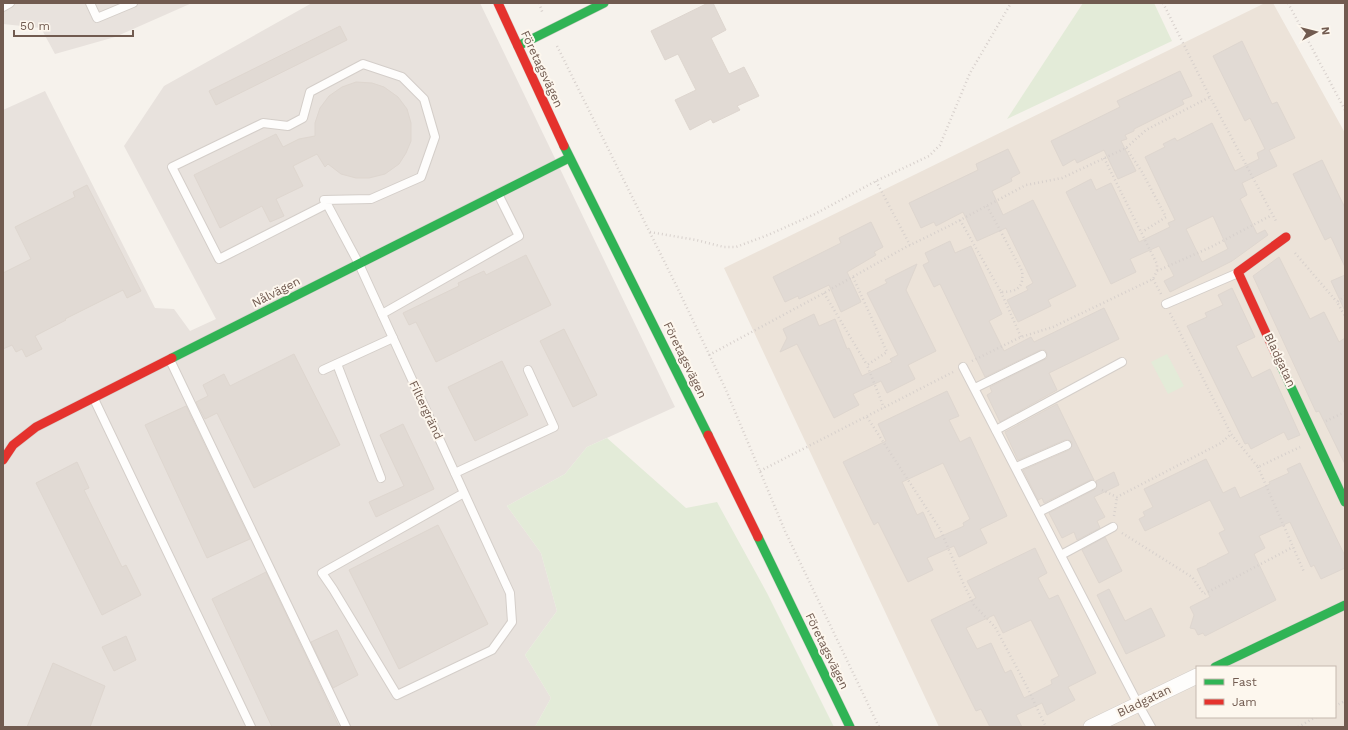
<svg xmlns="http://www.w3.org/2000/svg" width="1348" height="730" font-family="'Work Sans',sans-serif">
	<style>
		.residential { fill: #ece3d9; fill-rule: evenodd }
		.industrial { fill: #e8e2dd }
		.green { fill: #e3ebd8 }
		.building { fill: #e1dad4; stroke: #ded6cf; fill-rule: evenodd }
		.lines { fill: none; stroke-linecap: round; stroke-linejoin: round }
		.lane-casing { stroke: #d4cec9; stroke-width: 10 }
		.street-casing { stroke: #d4cec9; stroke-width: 16 }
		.fast-casing { stroke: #d4cec9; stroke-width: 10 }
		.jam-casing { stroke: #d4cec9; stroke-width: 10 }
		.path { stroke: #d7d0cc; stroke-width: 2.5; stroke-dasharray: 1 3; stroke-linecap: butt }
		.lane { stroke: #fefdfc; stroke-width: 8 }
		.street { stroke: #fefdfc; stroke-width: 15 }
		.fast { stroke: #30b455; stroke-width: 9 }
		.jam { stroke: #e5322d; stroke-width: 9 }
		.labels { text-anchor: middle; stroke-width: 4; stroke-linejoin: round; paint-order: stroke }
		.street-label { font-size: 12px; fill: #715b50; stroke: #fdf7ee }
	</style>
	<rect width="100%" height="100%" fill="#f6f2ec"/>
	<path class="residential" d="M1265 3H1273L1345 133V727H939L724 268ZM1197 667H1335V717H1197Z"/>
	<g class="industrial">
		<polygon points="3,3 192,3 115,37 55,54 41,28 3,24"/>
		<polygon points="312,3 480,3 675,407 587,447 565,474 507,506 541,553 557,611 525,655 551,698 535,727 3,727 3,110 45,91 155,308 174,309 190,331 216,319 124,146 164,86"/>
	</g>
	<g class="green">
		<polygon points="1083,3 1154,3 1172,41 1007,119"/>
		<polygon points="1167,354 1184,386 1168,394 1151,362"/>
		<polygon points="607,438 686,508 717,502 767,593 834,727 535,727 551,698 525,655 557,611 541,553 507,506 565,474 587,447"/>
	</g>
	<g class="building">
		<polygon points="708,3 713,3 726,30 711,38 729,74 744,67 759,96 737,106 740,110 713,123 711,119 690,130 675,100 696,90 678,54 665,60 651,31"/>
		<polygon points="340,26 347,40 216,105 209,91"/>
		<path d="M1242 41 1272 104 1277 102 1295 138 1269 150 1277 166 1242 183 1247 195 1240 199 1257 234 1265 230 1268 235 1232 261 1170 292 1164 281 1174 276 1159 246 1130 259 1136 272 1111 284 1066 192 1091 179 1096 190 1111 183 1139 242 1170 227 1168 223 1175 220 1145 157 1165 147 1163 144 1175 138 1177 141 1212 123 1235 171 1259 159 1257 153 1265 149 1250 118 1245 121 1213 56ZM1213 216 1228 249 1202 262 1186 229Z"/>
		<polygon points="1180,71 1192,96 1182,100 1184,104 1134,129 1134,131 1125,135 1127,139 1121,141 1136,171 1118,179 1104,150 1077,163 1075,159 1063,166 1051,141 1120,107 1117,101"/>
		<polygon points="356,82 372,83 384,87 398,97 407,109 411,123 411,141 406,153 399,164 385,174 369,178 356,178 341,174 328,164 325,167 317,154 293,166 303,186 276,199 284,216 270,222 262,206 220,228 194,175 276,134 283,147 299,139 315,136 315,123 320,108 329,96 342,87"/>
		<polygon points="1008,149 1020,173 1011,178 1012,181 992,191 1003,215 1033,200 1076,286 1048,300 1051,306 1018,322 1007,300 1028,290 1026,287 1033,283 1006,228 977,241 963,212 936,226 934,222 921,228 909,203 978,170 976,164"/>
		<polygon points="1322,160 1345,208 1345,267 1331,237 1325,240 1293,174"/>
		<polygon points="87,185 141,291 127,298 123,290 65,319 66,320 35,336 42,349 26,357 22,349 16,352 12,345 3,349 3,273 31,259 15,227 75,197 73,192"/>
		<polygon points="871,222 883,247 874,252 876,255 847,272 861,302 841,312 829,285 799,299 798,296 785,302 773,277 841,243 839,238"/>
		<polygon points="950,241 955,253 971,246 1002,314 989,321 1004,351 1031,337 1034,342 1104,308 1119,339 1049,373 1057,390 1000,422 987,395 992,392 990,387 1044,360 1047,358 1047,353 1045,350 1040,350 985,377 940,284 934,287 923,265 929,262 925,253"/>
		<polygon points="526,255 551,305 436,362 416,322 409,325 403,313 459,286 458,283 484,271 486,275"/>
		<polygon points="1279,257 1310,319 1324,312 1339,342 1345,338 1345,464 1319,411 1316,412 1253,276"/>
		<polygon points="917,264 906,290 936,351 908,365 915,379 887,393 881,381 853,394 859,405 834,418 797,344 780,352 787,338 783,329 814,314 819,326 835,319 847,349 849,348 862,376 892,362 890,359 898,355 867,293 887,283 885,280"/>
		<polygon points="1345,275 1345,311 1331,281"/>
		<polygon points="1232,288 1255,337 1236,346 1252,378 1270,369 1300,435 1288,440 1284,432 1251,449 1248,443 1245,444 1187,326 1207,317 1205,313 1223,305 1218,295"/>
		<polygon points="564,329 597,395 573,407 540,341"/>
		<polygon points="294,354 340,445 254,488 217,413 205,419 196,402 208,396 203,385 224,374 230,386"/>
		<polygon points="502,361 528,415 475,441 448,387"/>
		<path d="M947 391 959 416 949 420 960 442 970 437 1007 516 980 529 987 543 959 557 954 546 927 558 933 570 908 582 878 522 874 525 843 462 886 441 878 424ZM943 463 970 519 963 523 964 526 935 539 923 512 917 515 902 482Z"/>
		<polygon points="1057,404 1094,480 1090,480 1044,503 1042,498 1038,500 1023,470 1069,450 1072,446 1072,442 1068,440 1065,440 1018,460 1005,432"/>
		<polygon points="186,406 250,539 207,558 145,425"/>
		<polygon points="403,424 434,489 376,517 369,502 404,486 380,435"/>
		<polygon points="1206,459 1223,493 1235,487 1240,498 1270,484 1269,482 1289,473 1287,469 1300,463 1345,556 1345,568 1321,579 1314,565 1311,567 1290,522 1259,536 1265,548 1254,554 1276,600 1205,636 1203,633 1198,635 1195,629 1190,628 1194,615 1190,607 1210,597 1197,569 1207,565 1207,564 1229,553 1219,533 1225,530 1210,500 1145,531 1139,519 1145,516 1143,512 1153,507 1144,489"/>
		<polygon points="77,462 89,488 84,490 122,567 126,565 141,595 102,615 36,483"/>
		<polygon points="1114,472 1119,485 1094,497 1105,517 1097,521 1100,528 1077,540 1074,532 1062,538 1049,513 1094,490 1097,486 1096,481"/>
		<polygon points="438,525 488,624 399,669 349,570"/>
		<polygon points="1105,537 1122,571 1099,583 1082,550"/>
		<path d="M1035 548 1047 573 1038 578 1049 599 1058 595 1096 673 1068 687 1075 700 1047 715 1042 703 1016 715 1022 727H990L981 709 976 711 931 620 976 598 967 581ZM994 615 1003 633 1031 620 1059 676 1051 680 1052 684 1024 698 1011 670 1005 673 991 643 977 649 966 628Z"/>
		<polygon points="266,572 323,692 339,727 272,727 212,599"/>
		<polygon points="1109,589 1125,621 1151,608 1165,636 1126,654 1097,595"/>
		<polygon points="337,630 358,675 333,688 311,642"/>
		<polygon points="126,636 136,660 114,671 102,647"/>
		<polygon points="53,663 105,686 90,727 27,727"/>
	</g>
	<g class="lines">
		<defs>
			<g id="lane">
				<polyline points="90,3 97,18 133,3"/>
				<polyline points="3,7 10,3"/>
				<polyline points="327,204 219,259 172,167 263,123 288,126 303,118 310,92 363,64 402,77 424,99 435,137 421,177 371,199 324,200 327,204 359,264 510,593 512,622 492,650 397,695 333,589 322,573 464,493"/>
				<polyline points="1166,304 1238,273"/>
				<polyline points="382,314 519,236 498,194"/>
				<polyline points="170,360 346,727"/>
				<polyline points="337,364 381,478"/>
				<polyline points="963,367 1138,704 1151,727"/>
				<polyline points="323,370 393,338"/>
				<polyline points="975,388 1042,355"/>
				<polyline points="94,399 251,727"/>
				<polyline points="996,430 1122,362"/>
				<polyline points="1016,467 1067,445"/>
				<polyline points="455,473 554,427 528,370"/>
				<polyline points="1039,512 1092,485"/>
				<polyline points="1061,555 1113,527"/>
			</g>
			<polyline id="street" points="1091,727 1197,676"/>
			<g id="fast">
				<polyline points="518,46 604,3"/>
				<polyline points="564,146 708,435"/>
				<polyline points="1276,355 1345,502"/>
				<polyline points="172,358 569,158"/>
				<polyline points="758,537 850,727"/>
				<polyline points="1215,667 1345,605"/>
			</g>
			<g id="jam">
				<polyline points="498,3 564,146"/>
				<polyline points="1276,355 1238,272 1286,237"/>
				<polyline points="708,435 758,537"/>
				<polyline points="3,460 13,445 36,427 172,358"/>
			</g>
		</defs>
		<use href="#lane" class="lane-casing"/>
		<use href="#street" class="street-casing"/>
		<use href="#fast" class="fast-casing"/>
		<use href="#jam" class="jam-casing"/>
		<g class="path">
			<polyline points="539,3 543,14"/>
			<polyline points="1163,3 1210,97 1277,223"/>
			<polyline points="1288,3 1345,110"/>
			<polyline points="557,46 678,289 726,390 785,531 879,727"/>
			<polyline points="1126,148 1142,172 1166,217 1142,232"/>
			<polyline points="1104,158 1157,264 1157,271"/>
			<polyline points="876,181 910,245"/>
			<path d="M960 220 1001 292C1018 292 1024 287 1022 271L987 206"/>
			<polyline points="650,232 696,240 724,247 736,247 768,235 815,214 876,181 929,156 940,145 970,73 1011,3"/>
			<polyline points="1295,253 1337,302"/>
			<polyline points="853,277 887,352 867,365 884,408"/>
			<polyline points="1153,279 1161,294"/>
			<polyline points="1001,292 1021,337"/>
			<polyline points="824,293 867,365"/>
			<polyline points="1345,296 1337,302 1345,316"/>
			<polyline points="1170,313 1231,434 1258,467 1300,447"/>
			<polyline points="709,355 824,293 906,247 949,226 1026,185 1062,178 1126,148 1146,130 1210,97"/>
			<polyline points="972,361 1021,337 1053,327 1153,279 1157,271 1211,247 1272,215"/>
			<polyline points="867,417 940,529 964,585 974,605 995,627 1026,685 1046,727"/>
			<polyline points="1326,421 1345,412"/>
			<polyline points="1258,467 1304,572"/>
			<polyline points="760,471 953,372"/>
			<polyline points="1102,490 1117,497 1221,443 1231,434"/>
			<polyline points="1114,516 1117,497"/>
			<polyline points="1122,533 1192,577 1204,594 1293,547"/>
			<polyline points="1335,706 1345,701"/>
			<polyline points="1298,727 1316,717"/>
		</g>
		<use href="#lane" class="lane"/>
		<use href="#street" class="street"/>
		<use href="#fast" class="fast"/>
		<use href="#jam" class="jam"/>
	</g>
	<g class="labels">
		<g class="street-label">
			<text transform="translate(542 69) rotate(65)" y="4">Företagsvägen</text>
			<text transform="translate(276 292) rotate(-27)" y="4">Nålvägen</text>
			<text transform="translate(685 360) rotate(64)" y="4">Företagsvägen</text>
			<text transform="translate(1280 360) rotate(65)" y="4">Bladgatan</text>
			<text transform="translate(426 410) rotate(65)" y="4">Filtergränd</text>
			<text transform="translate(827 651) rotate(64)" y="4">Företagsvägen</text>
			<text transform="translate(1144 701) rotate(-26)" y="4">Bladgatan</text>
		</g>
	</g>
	<rect width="1348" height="730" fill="none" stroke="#715b50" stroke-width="8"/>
	<rect x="1196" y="666" width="140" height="52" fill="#fdf7ee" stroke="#c5b9af"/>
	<rect x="1204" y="679" width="20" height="6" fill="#30b455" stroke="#c5b9af"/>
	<text x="1232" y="686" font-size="12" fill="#715b50">Fast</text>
	<rect x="1204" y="699" width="20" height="6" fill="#e5322d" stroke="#c5b9af"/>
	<text x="1232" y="706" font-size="12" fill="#715b50">Jam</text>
	<g transform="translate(1316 32) rotate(83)" stroke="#fdf7ee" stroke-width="3" paint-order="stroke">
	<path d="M0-3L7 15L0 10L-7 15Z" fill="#715b50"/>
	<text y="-6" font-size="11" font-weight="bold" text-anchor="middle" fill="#715b50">N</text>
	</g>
	<path d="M14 30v6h119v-6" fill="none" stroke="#715b50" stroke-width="2"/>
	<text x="20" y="30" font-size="12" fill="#715b50" stroke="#fdf7ee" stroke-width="3" paint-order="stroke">50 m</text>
</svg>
